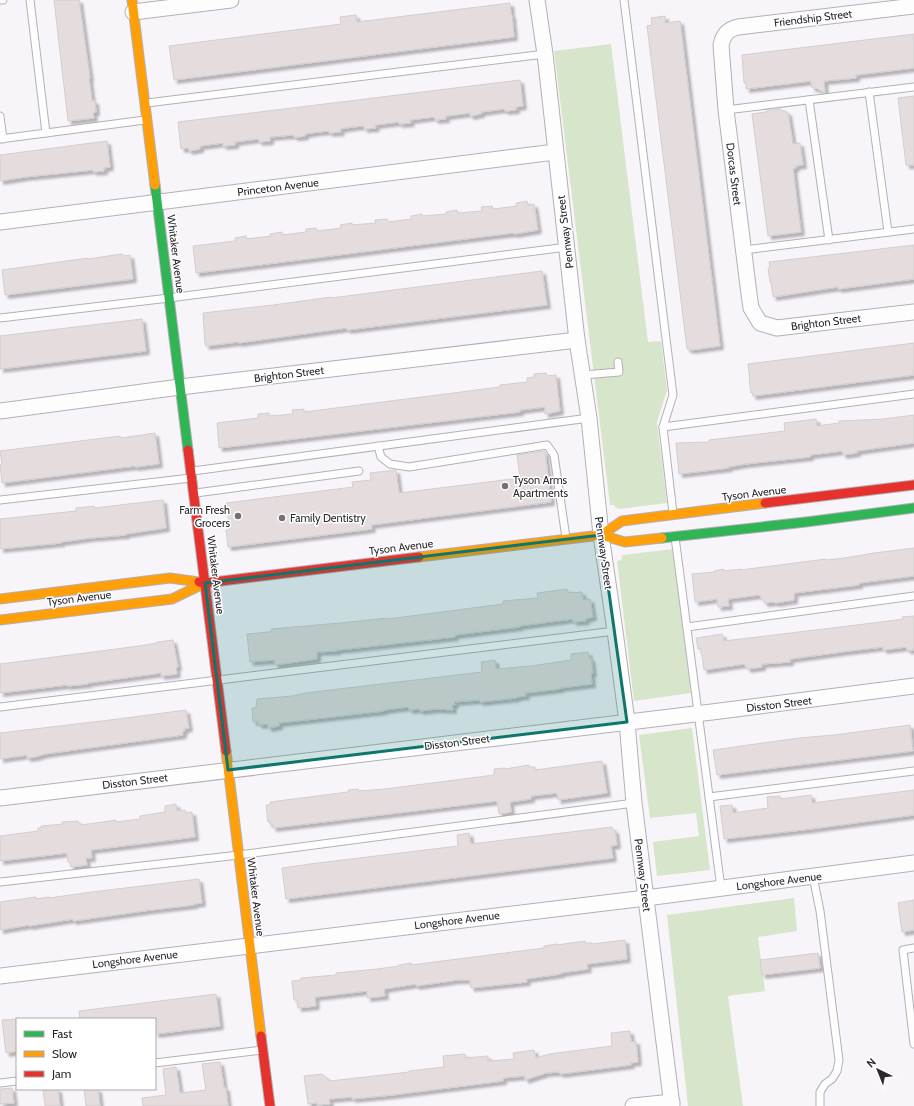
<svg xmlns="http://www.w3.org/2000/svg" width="914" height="1106" font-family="Cabin,sans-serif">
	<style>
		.green { fill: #d7e6ca }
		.building { fill: #e5dcde; stroke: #d3cecf; filter: url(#shadow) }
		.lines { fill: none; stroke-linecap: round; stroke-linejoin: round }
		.lane-casing { stroke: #b3b0b6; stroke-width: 9 }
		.street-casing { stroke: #b3b0b6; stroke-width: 17 }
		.fast-casing { stroke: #b3b0b6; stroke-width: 11 }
		.slow-casing { stroke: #b3b0b6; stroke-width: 11 }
		.jam-casing { stroke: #b3b0b6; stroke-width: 11 }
		.lane { stroke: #fefdfe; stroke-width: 7 }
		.street { stroke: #fefdfe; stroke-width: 15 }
		.fast { stroke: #30b455; stroke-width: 9 }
		.slow { stroke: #ff9f0a; stroke-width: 9 }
		.jam { stroke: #e5322d; stroke-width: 9 }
		.marked { fill: #0f766e; fill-opacity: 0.2; stroke: #0f766e; stroke-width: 3; stroke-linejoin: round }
		.poi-dot { fill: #726f76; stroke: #fff; stroke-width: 1.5 }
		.labels { text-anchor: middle; stroke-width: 3; stroke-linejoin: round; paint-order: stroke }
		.street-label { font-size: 11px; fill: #2b272f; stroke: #fff }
		.poi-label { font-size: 11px; fill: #2b272f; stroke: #fff; text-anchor: start }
	</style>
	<defs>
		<filter id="shadow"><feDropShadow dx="3.5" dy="3.5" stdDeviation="1" flood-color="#0004"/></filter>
	</defs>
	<rect width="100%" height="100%" fill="#f7f4fa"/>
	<g class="green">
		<polygon points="611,44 648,342 661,341 667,390 657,422 667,503 619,509 615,507 614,505 610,505 554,51"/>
		<polygon points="673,549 691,693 634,701 617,561 621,560 622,555"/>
		<polygon points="692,728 710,870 657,876 653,842 699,836 696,813 650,818 639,735"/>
		<polygon points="794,898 797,931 758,937 765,991 728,996 743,1106 688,1106 667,915"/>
	</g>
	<g class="building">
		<polygon points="54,0 79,0 90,78 89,78 92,101 95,101 96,112 93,113 94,118 68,121"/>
		<polygon points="510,3 511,15 512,15 514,37 174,80 169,46 341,24 340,17 356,15 357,22"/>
		<polygon points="665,16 665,23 680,21 720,346 691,350 691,349 687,349 647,26 652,25 651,18"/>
		<polygon points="914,34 914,68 856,75 856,78 824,81 825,93 816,88 812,88 811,81 746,89 746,83 744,83 742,55"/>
		<polygon points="520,80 523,106 516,107 516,110 505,111 504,109 481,112 481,114 470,116 470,113 446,116 446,119 435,120 434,117 410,120 411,123 399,124 399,122 375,125 376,128 364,129 364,126 352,127 340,129 341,132 329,133 329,131 318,132 305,134 305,136 299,137 294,137 293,135 270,137 270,141 259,142 258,139 235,142 235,145 223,146 223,143 200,146 200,149 189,151 188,148 181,149 178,122"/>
		<polygon points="914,96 914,165 906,165 898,98"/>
		<polygon points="781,109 782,111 786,111 787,113 788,113 793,144 800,143 803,165 795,166 796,168 793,169 801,232 768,236 752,114 766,112 766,111"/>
		<polygon points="107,141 110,167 104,168 104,171 93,172 93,170 25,177 0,181 0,155"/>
		<polygon points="527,201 528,205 534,204 538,230 514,234 513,233 196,273 193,246 235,241 235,238 246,236 246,239 271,236 270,234 282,232 282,235 306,232 306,229 316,228 317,231 341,228 340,225 352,223 352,225 376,223 375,220 387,219 388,222 411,219 411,216 422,214 422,216 446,214 446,212 457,210 458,213 482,211 481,207 492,206 493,209 517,206 516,203"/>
		<polygon points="914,245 914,279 838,289 838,287 773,297 771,282 770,282 768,268 770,268 769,262"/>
		<polygon points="122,254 123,256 130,255 133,279 5,295 2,270 88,258 88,259"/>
		<polygon points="542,271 547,305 347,330 347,328 238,343 238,342 206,346 205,344 203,313 273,305 331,297 331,298"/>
		<polygon points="142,319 146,351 0,369 0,336"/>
		<polygon points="914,343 914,375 753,396 752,392 751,393 749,380 750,380 748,364"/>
		<polygon points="546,373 547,376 556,375 560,411 545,414 545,407 520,410 520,412 219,448 217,423 258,418 258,414 269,413 269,416 293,414 292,410 304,409 304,412 500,387 500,385 527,382 527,378 534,377 534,374"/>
		<polygon points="914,415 914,443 857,451 857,453 843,455 842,451 810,455 810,457 745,464 728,467 729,468 679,474 676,443 709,442 709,440 785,431 784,423 816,419 817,426 839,423 839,421 883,419"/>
		<polygon points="155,433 159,464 135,467 135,466 2,483 0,465 2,464 0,451 120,436 121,438"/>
		<polygon points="545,451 551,502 371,525 372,529 228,547 226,530 230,530 226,503 353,487 352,482 371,480 370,473 396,470 399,493 520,478 517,455"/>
		<polygon points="163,500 166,528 126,534 126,535 90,538 61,542 61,543 0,549 0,519 76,511 76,508 94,506 94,508"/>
		<polygon points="914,548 914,576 859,583 859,585 794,593 794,600 775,603 774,602 765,603 759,595 728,599 729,606 718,607 717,599 695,602 692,574 714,572 714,571 724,569 724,571 741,569 741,570 826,559 826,560 845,558 874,553"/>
		<polygon points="567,589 568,593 582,592 583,600 590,599 593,617 585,619 586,621 573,622 573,619 519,626 520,627 455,635 455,637 348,649 337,650 337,651 317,652 317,659 275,665 274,660 250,662 247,634 269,632 272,631 271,629 340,623 388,618 388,619 503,604 503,601 538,598 537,593"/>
		<polygon points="914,616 914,650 907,650 906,647 883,650 883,647 849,651 790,659 790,662 762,664 762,667 748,669 744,664 704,670 701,648 698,649 696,638 722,634 724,641 873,623 903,619 902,617"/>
		<polygon points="173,640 178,667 176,667 177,674 161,676 161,673 88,683 88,684 67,686 67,685 0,693 0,664 139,646 157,643 157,642"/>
		<polygon points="588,652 589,658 591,658 593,673 591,674 592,684 560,688 560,689 525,693 526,696 517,697 517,698 480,702 479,700 454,702 455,705 452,705 453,710 436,709 420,711 419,709 409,710 409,707 384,710 384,711 279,723 279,726 268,728 268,724 260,725 260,724 258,724 258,721 253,722 252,708 256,708 257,699 292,696 305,693 482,672 481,662 495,660 496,669 531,666 571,660 571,654"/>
		<polygon points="186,710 189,728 184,729 184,732 182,732 183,735 45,754 35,757 27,758 27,755 0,759 0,733 110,720"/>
		<polygon points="910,725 913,751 717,775 713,750 799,738 834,735"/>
		<polygon points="602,761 607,793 558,800 557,793 531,796 531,799 510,802 511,812 499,814 497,801 273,828 272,824 270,824 270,822 268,822 266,805 270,805 270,802 348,792 348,790 358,789 359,791 385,789 494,775 494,769 505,768 505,769 529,765 529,767 535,767 535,770"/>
		<polygon points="914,790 914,815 811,829 776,833 724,839 720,806 732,805 733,813 768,808 767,797 780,796 781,799 811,795 812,803"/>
		<polygon points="176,804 177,811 185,810 186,813 192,812 195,837 91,850 92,858 86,858 87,865 71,867 70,862 68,862 67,853 0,861 0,836 38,831 38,828 41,828 41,826 63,824 62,822 78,821 78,823 80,823 81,825 116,820 116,822 140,819 140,816 165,812 165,806"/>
		<polygon points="612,827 612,830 615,830 617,845 611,846 613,858 286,899 282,868 317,863 318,863 458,846 457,835 469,833 471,844"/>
		<polygon points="199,879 202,903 194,904 194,905 151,910 73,921 73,919 29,926 29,925 0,930 0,902 36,897 36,899 49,897 49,898 92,892"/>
		<polygon points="914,900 914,930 902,932 898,903"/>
		<polygon points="625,940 627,959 587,964 588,969 561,973 561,974 526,979 527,982 471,988 470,980 458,980 416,986 416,984 384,989 385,996 367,998 367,991 316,997 315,998 316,1006 298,1008 297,1000 294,1000 292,981 301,980 301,978 336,975 336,973 377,969 399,966 399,965 411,963 411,965 544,948 544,946 557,944 557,945 585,941 585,943 592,943 592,944"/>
		<polygon points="818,953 820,968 762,975 760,960"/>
		<polygon points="216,994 220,1026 155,1034 155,1019 80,1019 79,1011"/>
		<polygon points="17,1019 17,1051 6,1053 2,1020"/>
		<polygon points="630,1031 631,1042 636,1041 638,1062 630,1063 631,1065 560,1074 559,1072 546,1073 525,1080 525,1076 503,1078 503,1081 392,1095 352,1099 352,1097 329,1099 330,1104 317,1105 317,1103 308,1104 304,1076 322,1074 330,1081 409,1072 409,1071 444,1067 443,1056 465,1054 465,1058 488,1056 488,1061 514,1059 513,1053 534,1050 536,1058 549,1054 612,1046 611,1033"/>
		<polygon points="220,1062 224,1088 226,1088 228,1106 143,1106 142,1098 166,1095 163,1069 176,1067 180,1093 206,1090 202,1064"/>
		<polygon points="12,1088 14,1103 0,1104 0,1089"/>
		<polygon points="43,1089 58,1089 60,1106 45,1106"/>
		<polygon points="84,1089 98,1089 100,1106 86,1106"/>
	</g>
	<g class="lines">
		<defs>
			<g id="lane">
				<polyline points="0,0 3,0"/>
				<polyline points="30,0 46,133"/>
				<polyline points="624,0 673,395 663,427 673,513"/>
				<polyline points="869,92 888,232"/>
				<polyline points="809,100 829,240"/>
				<polyline points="147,103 545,54"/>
				<polyline points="726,110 914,87"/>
				<polyline points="0,116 3,139"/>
				<polyline points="0,139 145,120"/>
				<polyline points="744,250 914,229"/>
				<polyline points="0,318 169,298 567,247"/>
				<polyline points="583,375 619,372 618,362"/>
				<polyline points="663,427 914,394"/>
				<polyline points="378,446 381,457 390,464 409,467 547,445 554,455 566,538"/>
				<polyline points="193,471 589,418"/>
				<polyline points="196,493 359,471"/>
				<polyline points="0,500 191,478"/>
				<polyline points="675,537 721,888"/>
				<polyline points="687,627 914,596"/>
				<polyline points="0,707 615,631"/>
				<polyline points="709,797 914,771"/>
				<polyline points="813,876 820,911 839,1060 837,1071 832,1079 825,1084 820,1092 820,1106"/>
				<polyline points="0,882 239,855 634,803"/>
				<polyline points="914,948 903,950 914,1044"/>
				<polyline points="155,1063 262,1050"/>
				<polyline points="0,1083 17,1081"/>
			</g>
			<g id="street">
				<polyline points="537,0 545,54 577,340 589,418 601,535 615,631 627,722 634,803 672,1106"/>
				<path d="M914 6 738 27C728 29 723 35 721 45L726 110 749 294 751 308 760 323 777 328 914 312"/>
				<polyline points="133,12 231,0"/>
				<polyline points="0,222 555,152"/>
				<polyline points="0,411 180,387 577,340"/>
				<polyline points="0,798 720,711 914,686"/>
				<polyline points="0,976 646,898 914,863"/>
				<polyline points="633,1106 672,1102"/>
			</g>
			<g id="fast">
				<polyline points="155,185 188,450"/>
				<polyline points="662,538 806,522 914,508"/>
			</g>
			<g id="slow">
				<polyline points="132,0 155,185"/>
				<polyline points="601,535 622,521 765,503"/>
				<polyline points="419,557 601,535 625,542 662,538"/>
				<polyline points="0,599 170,578 199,582"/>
				<polyline points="0,620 172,599 205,583"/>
				<polyline points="226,751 261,1036"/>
			</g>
			<g id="jam">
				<polyline points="188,450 226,751"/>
				<polyline points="765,503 914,485"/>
				<polyline points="199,582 205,583 419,557"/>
				<polyline points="261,1036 270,1106"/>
			</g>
		</defs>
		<use href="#lane" class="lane-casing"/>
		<use href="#street" class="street-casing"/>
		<use href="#fast" class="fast-casing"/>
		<use href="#slow" class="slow-casing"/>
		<use href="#jam" class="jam-casing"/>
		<use href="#lane" class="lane"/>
		<use href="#street" class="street"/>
		<use href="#fast" class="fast"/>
		<use href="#slow" class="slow"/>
		<use href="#jam" class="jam"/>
	</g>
	<path class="marked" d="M601 535 627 722 228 770 205 583Z"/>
	<g class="poi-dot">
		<circle cx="505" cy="486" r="4"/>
		<circle cx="238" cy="516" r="4"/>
		<circle cx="282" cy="518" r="4"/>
	</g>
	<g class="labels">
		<g class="street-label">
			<text transform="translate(813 18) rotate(-7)" y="4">Friendship Street</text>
			<text transform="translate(734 174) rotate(83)" y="4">Dorcas Street</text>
			<text transform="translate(278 187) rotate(-7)" y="4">Princeton Avenue</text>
			<text transform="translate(565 232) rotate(-97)" y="4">Pennway Street</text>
			<text transform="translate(176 254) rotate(83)" y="4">Whitaker Avenue</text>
			<text transform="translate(826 322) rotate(-7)" y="4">Brighton Street</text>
			<text transform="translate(289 374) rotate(-7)" y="4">Brighton Street</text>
			<text transform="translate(754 493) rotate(-7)" y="4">Tyson Avenue</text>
			<text transform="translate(401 547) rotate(-7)" y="4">Tyson Avenue</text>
			<text transform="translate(604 553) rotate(82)" y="4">Pennway Street</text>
			<text transform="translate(216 575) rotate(83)" y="4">Whitaker Avenue</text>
			<text transform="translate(79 598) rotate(-7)" y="4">Tyson Avenue</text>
			<text transform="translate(779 704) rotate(-7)" y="4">Disston Street</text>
			<text transform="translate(457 742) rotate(-7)" y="4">Disston Street</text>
			<text transform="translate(135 781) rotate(-7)" y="4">Disston Street</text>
			<text transform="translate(643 875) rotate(83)" y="4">Pennway Street</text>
			<text transform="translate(779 881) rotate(-7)" y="4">Longshore Avenue</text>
			<text transform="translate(256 897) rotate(83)" y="4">Whitaker Avenue</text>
			<text transform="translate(457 920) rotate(-7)" y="4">Longshore Avenue</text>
			<text transform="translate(135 959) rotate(-7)" y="4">Longshore Avenue</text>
		</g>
		<g class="poi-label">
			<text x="513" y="484">Tyson Arms<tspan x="513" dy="13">Apartments</tspan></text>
			<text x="230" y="514" text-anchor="end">Farm Fresh<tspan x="230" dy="13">Grocers</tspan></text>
			<text x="290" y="522">Family Dentistry</text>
		</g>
	</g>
	<rect x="16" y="1018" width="140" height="72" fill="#ffffff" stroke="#aaa9ac"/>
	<rect x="24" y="1031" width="20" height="6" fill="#30b455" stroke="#aaa9ac"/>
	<text x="52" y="1038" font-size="12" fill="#2b272f">Fast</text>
	<rect x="24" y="1051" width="20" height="6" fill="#ff9f0a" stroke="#aaa9ac"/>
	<text x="52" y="1058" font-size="12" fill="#2b272f">Slow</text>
	<rect x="24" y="1071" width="20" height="6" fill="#e5322d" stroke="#aaa9ac"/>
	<text x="52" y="1078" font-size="12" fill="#2b272f">Jam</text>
	<g transform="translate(878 1070) rotate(317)" stroke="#ffffff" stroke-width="3" paint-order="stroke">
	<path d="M0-3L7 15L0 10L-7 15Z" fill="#2b272f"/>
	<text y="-6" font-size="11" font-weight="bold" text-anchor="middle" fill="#2b272f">N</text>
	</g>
</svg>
